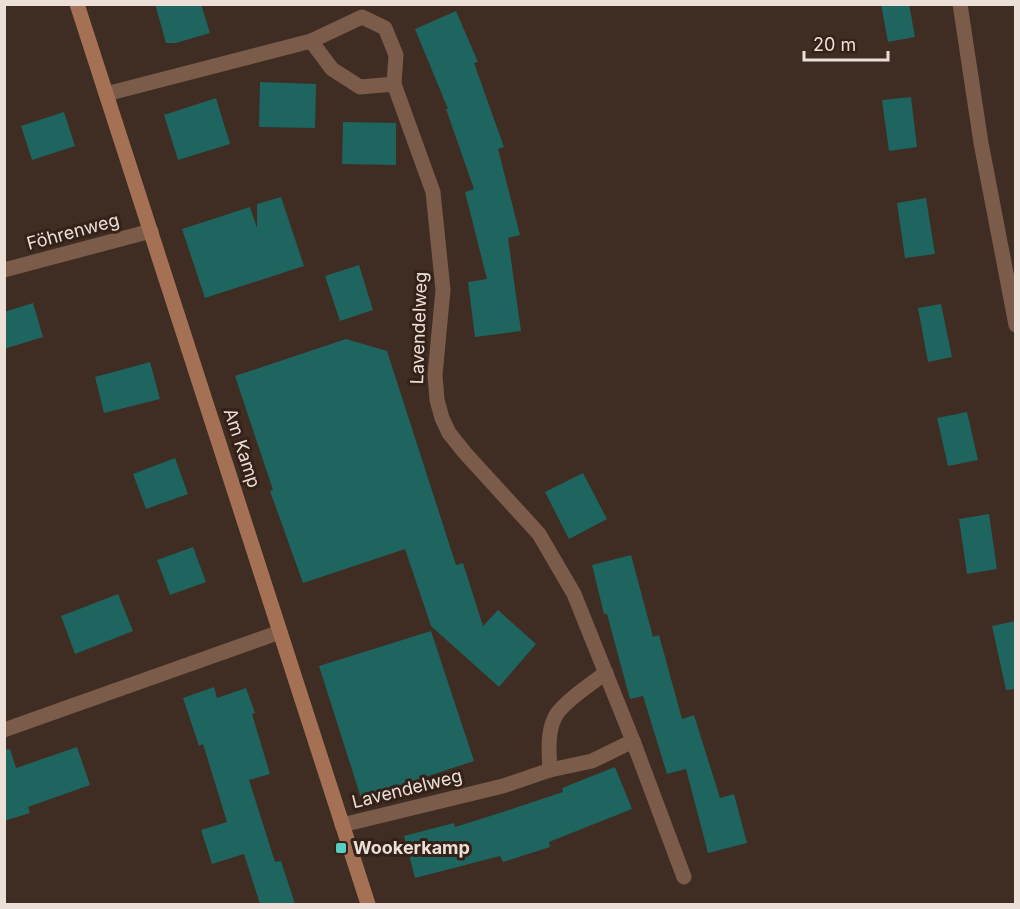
<svg xmlns="http://www.w3.org/2000/svg" width="1020" height="909" font-family="Inter,sans-serif">
	<style>
		.building { fill: #1e645f }
		.lines { fill: none; stroke-linecap: round; stroke-linejoin: round }
		.street { stroke: #7b5b49; stroke-width: 15 }
		.secondary { stroke: #a47154; stroke-width: 15 }
		.poi-dot { fill: #56cec4; stroke: #342218; stroke-width: 2 }
		.labels { text-anchor: middle; stroke-width: 6; stroke-linejoin: round; paint-order: stroke }
		.street-label { font-size: 18px; fill: #ebdfd8; stroke: #342218 }
		.poi-label { font-size: 18px; font-weight: bold; fill: #ebdfd8; stroke: #342218; text-anchor: start }
	</style>
	<rect width="100%" height="100%" fill="#3f2c22"/>
	<g class="building">
		<polygon points="155,4 201,4 210,33 176,43 166,43"/>
		<polygon points="881,4 909,4 915,37 888,42"/>
		<polygon points="456,11 478,62 474,63 504,147 498,149 520,235 508,238 521,331 475,337 468,282 487,279 465,192 474,189 446,109 448,109 415,29"/>
		<polygon points="260,82 316,84 315,128 259,127"/>
		<polygon points="911,97 917,147 889,151 882,100"/>
		<polygon points="216,98 230,144 178,160 164,115"/>
		<polygon points="64,112 75,146 32,160 21,126"/>
		<polygon points="343,122 396,123 396,165 342,164"/>
		<polygon points="281,197 304,266 205,298 182,229 250,207 257,228 257,204"/>
		<polygon points="926,198 935,254 905,258 897,203"/>
		<polygon points="359,265 373,310 340,321 325,276"/>
		<polygon points="33,303 43,337 4,349 4,312"/>
		<polygon points="941,304 952,357 928,362 918,308"/>
		<polygon points="346,339 387,351 456,565 463,563 483,626 498,610 536,644 499,687 431,626 405,549 303,583 270,491 273,490 235,376"/>
		<polygon points="150,362 160,399 104,413 95,377"/>
		<polygon points="967,412 978,460 948,466 937,418"/>
		<polygon points="175,458 188,494 146,509 133,474"/>
		<polygon points="583,473 607,519 569,539 545,492"/>
		<polygon points="989,514 997,569 967,574 959,519"/>
		<polygon points="193,547 206,582 170,595 157,560"/>
		<polygon points="631,555 653,637 659,635 682,719 694,715 720,798 734,794 747,843 708,853 686,769 667,774 643,696 630,699 607,614 604,614 592,565"/>
		<polygon points="118,594 133,631 75,654 61,616"/>
		<polygon points="1016,621 1016,689 1006,690 992,626"/>
		<polygon points="431,631 474,761 361,798 319,666"/>
		<polygon points="214,687 217,698 246,688 255,713 252,714 270,774 249,780 275,862 281,861 295,904 260,904 244,854 212,864 201,830 227,822 203,744 199,746 183,698"/>
		<polygon points="77,747 90,785 28,807 30,813 4,821 4,750 10,749 16,768"/>
		<polygon points="615,767 632,809 549,842 550,847 503,862 500,856 415,878 404,836 454,823 455,827 512,809 563,792 562,788"/>
	</g>
	<g class="lines">
		<g class="street">
			<polyline points="960,4 981,143 1016,325"/>
			<polyline points="311,41 362,17 385,28 396,55 394,84"/>
			<polyline points="106,94 311,41 332,69 360,87 394,84 433,192 443,290 435,375 437,400 442,418 449,433 465,453 539,534 574,594 633,741 592,761 550,770 503,786 342,825"/>
			<polyline points="4,270 151,231"/>
			<polyline points="4,730 280,632"/>
			<polyline points="633,741 684,877"/>
			<path d="M550 770C549 752 547 733 555 717 561 704 593 682 606 673"/>
		</g>
		<polyline class="secondary" points="77,4 368,904"/>
	</g>
	<rect class="poi-dot" x="335" y="842" width="12" height="12" rx="3"/>
	<g class="labels">
		<g class="street-label">
			<text transform="translate(73 232) rotate(-15)" y="6">Föhrenweg</text>
			<text transform="translate(419 328) rotate(-88)" y="6">Lavendelweg</text>
			<text transform="translate(242 448) rotate(72)" y="6">Am Kamp</text>
			<text transform="translate(407 789) rotate(-14)" y="6">Lavendelweg</text>
		</g>
		<g class="poi-label">
			<text x="353" y="854">Wookerkamp</text>
		</g>
	</g>
	<rect width="1020" height="909" fill="none" stroke="#ebdfd8" stroke-width="12"/>
	<path d="M804 51v9h84v-9" fill="none" stroke="#ebdfd8" stroke-width="3"/>
	<text x="813" y="51" font-size="18" fill="#ebdfd8" stroke="#342218" stroke-width="4.5" paint-order="stroke">20 m</text>
</svg>
